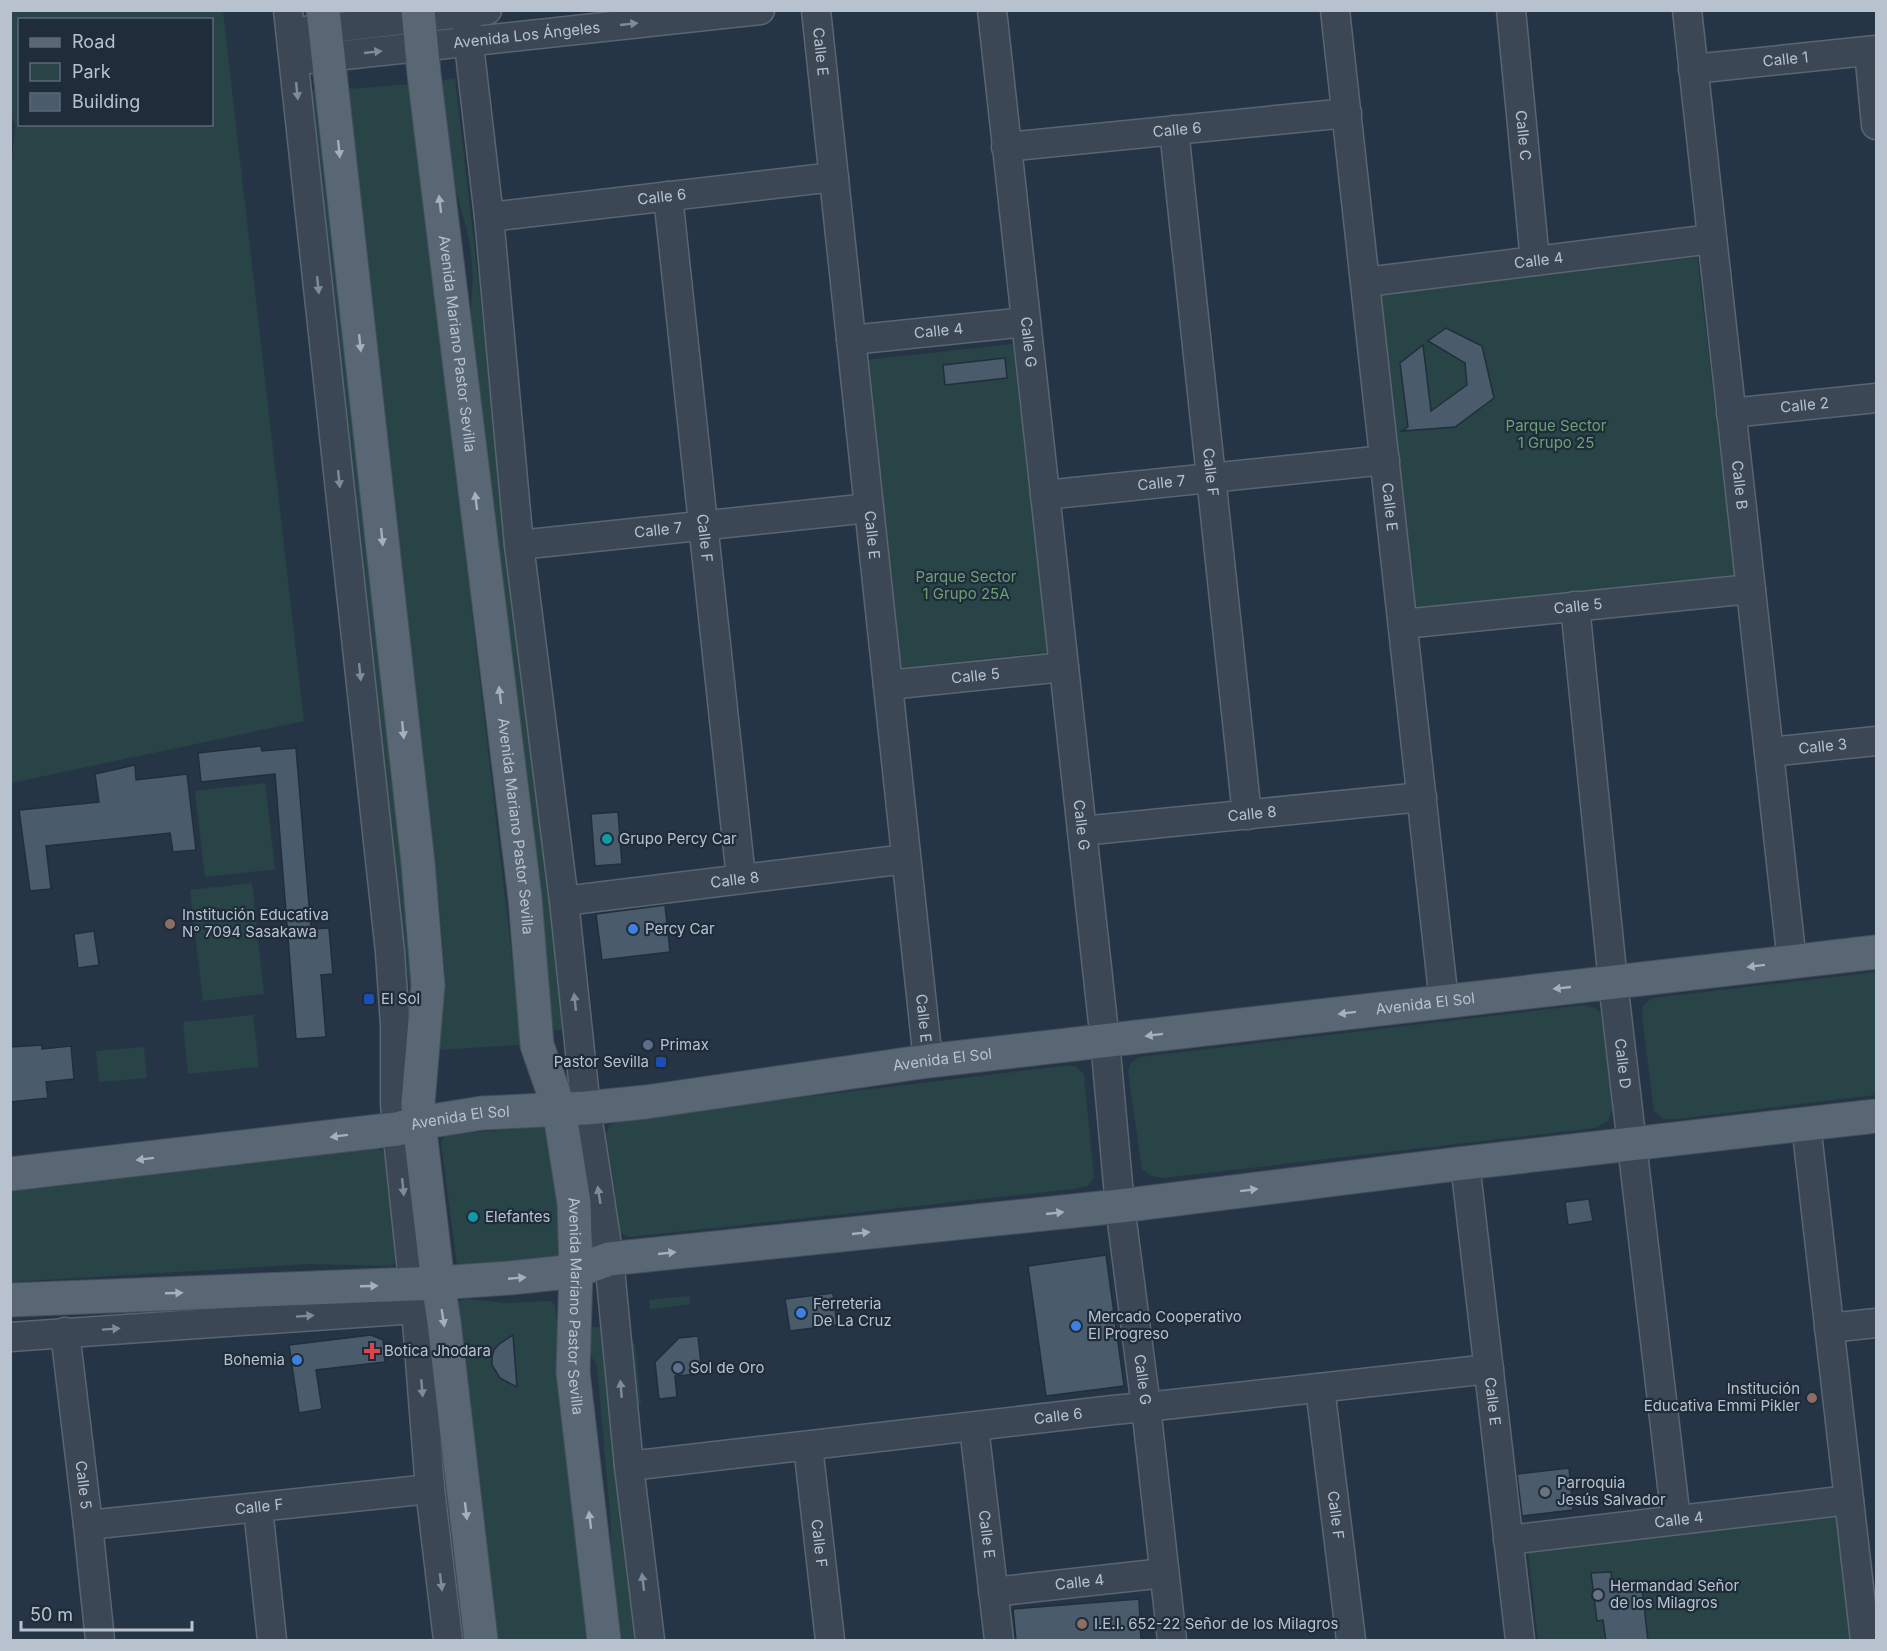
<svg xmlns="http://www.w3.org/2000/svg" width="1887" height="1651" font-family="Inter,sans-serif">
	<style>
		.green { fill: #284446; fill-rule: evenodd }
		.building { fill: #4a5b6b; stroke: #212e3c; stroke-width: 1.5 }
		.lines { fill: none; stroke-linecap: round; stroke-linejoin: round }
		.minor-casing { stroke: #596572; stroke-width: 31 }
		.major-casing { stroke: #44505e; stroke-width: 35 }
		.minor { stroke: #3b4754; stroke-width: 28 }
		.major { stroke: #596674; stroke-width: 33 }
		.oneway { fill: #808b97 }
		.oneway2 { fill: #a5b0bc }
		.culture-dot { fill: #0f9aa8; stroke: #1f2c3a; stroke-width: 2 }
		.education-dot { fill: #8d6e63; stroke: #1f2c3a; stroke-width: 2 }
		.shop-dot { fill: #3f7fe0; stroke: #1f2c3a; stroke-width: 2 }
		.transit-dot { fill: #1a4fb4; stroke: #1f2c3a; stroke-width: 2 }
		.service-dot { fill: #5c6f8a; stroke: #1f2c3a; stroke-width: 2 }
		.health-dot { fill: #e0444e; stroke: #1f2c3a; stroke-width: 2 }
		.worship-dot { fill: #6b7280; stroke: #1f2c3a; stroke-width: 2 }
		.labels { text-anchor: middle; stroke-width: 4.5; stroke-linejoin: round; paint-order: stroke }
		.street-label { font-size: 15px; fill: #b8c2ce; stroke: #1f2c3a }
		.park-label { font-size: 15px; fill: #6ea076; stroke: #1f2c3a }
		.poi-label { font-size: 15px; fill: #b8c2ce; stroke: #1f2c3a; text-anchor: start }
	</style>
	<rect width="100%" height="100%" fill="#263545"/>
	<g class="green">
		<path d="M10 11H223L304 721 11 783 10 183 15 126 10 110ZM20 20H212V124H20Z"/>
		<polygon points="455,78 495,427 566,1030 546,1030 469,338 473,278 471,251 466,227 454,184 438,82"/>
		<polygon points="411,84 519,1019 520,1045 436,1050 445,972 439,903 348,89"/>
		<polygon points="322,89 421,996 415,1042 310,91"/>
		<polygon points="1697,257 1735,575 1413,613 1380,294"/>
		<polygon points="1013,344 1048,652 900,668 866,360"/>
		<polygon points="265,783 275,869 205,877 195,791"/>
		<polygon points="252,883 264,994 203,1001 190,890"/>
		<polygon points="1876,972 1876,1095 1677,1119 1664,1119 1654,1111 1642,1016 1643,1006 1652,998"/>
		<polygon points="1585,1005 1597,1009 1601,1014 1613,1108 1608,1121 1595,1128 1163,1178 1152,1176 1142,1169 1128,1071 1131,1063 1139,1057"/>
		<polygon points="253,1015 259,1067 188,1074 183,1022"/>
		<polygon points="144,1047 147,1078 99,1082 96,1051"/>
		<polygon points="1063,1066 1075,1066 1084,1075 1094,1177 1088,1186 1074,1189 629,1237 620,1233 615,1223 606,1134 609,1126 620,1119"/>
		<path d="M542 1127H547L567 1258 457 1266 441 1143C442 1137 445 1135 451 1134Z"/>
		<path d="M367 1148C377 1148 382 1148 387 1157L390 1209 396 1255V1261L392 1266 310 1264 11 1282V1188Z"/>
		<polygon points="689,1296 690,1304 650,1309 649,1300"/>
		<polygon points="466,1299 508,1303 548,1301 552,1302 555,1305 595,1640 493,1640 455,1309 458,1301"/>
		<polygon points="584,1327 600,1327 635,1640 618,1640 610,1573 611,1525 597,1366 586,1347"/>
		<polygon points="627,1338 635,1344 641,1404 634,1409"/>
		<polygon points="1836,1515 1851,1640 1538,1640 1528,1551"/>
	</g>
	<g class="building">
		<polygon points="1446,328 1482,346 1494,398 1455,427 1402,431 1408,427 1400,363 1423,345 1431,411 1467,385 1465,363 1428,341"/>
		<polygon points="1005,358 1007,378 945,385 943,365"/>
		<polygon points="261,746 262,751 296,748 311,929 329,928 333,974 321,975 326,1037 296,1039 275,774 201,782 198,753"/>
		<polygon points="135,765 136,780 187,774 196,850 173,852 170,833 46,846 51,889 30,891 19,810 99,802 95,774"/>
		<polygon points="618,812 622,864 595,866 591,814"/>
		<polygon points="665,905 670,952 602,960 596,914"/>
		<polygon points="94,931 99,965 78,968 74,934"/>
		<polygon points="42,1045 42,1049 71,1046 74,1079 46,1082 48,1098 10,1102 10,1047"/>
		<polygon points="1589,1199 1593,1221 1568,1225 1565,1202"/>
		<polygon points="1106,1255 1124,1386 1046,1396 1028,1266"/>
		<polygon points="833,1293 837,1325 790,1331 785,1299"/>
		<polygon points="371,1335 383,1340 385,1362 316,1370 322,1409 299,1413 289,1345"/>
		<polygon points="513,1335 517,1387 500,1378 492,1365 492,1357 494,1350 499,1344"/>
		<polygon points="698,1336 702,1374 675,1376 677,1397 659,1399 655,1362 679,1338"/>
		<polygon points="1569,1468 1573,1510 1522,1516 1517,1474"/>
		<polygon points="1611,1572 1613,1592 1642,1588 1648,1641 1606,1641 1603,1620 1597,1621 1591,1573"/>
		<polygon points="1139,1599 1141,1641 1016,1641 1013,1609"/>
	</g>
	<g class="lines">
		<defs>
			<g id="minor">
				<polyline points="288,10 390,952 395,1025 395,1103 397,1129 416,1309 430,1489 448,1640"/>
				<polyline points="465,10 489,217 519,545 564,901 586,1108 609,1259 629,1466 650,1640"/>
				<path id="s1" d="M816 10 928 1061"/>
				<path id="s2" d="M992 10 1105 1041 1120 1206 1146 1407 1172 1640"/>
				<path id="s3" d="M1335 10 1444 1002"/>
				<path id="s4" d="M1511 10 1535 261"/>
				<path id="s5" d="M1687 10 1792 962"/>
				<polyline points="305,31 487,10"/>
				<polyline points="1869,51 1876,125"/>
				<path id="s6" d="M308 59 760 10"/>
				<path id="s7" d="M1693 69 1876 50"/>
				<path id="s8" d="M1174 130 1247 815"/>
				<path id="s9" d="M1006 147 1347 113"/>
				<path id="s10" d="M668 196 741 878"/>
				<path id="s11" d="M489 217 834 177"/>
				<path id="s12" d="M1366 282 1712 239"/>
				<path id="s13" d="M851 340 1026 322"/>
				<path id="s14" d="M1731 413 1876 398"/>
				<path id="s15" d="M1045 495 1385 460"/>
				<path id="s16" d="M519 545 869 508"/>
				<path id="s17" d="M1575 606 1613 982 1676 1520"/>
				<path id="s18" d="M1403 624 1751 589"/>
				<path id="s19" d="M888 685 1064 667"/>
				<path id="s20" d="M1769 752 1876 741"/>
				<path id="s21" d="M1082 831 1422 797"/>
				<path id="s22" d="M564 901 906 859"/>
				<polyline points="1806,1124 1865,1640"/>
				<path id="s23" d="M1465 1163 1520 1640"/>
				<polyline points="1829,1328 1876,1323"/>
				<path id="s24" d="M65 1332 88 1525 100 1640"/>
				<polyline points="10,1337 416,1309"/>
				<path id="s25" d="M1320 1388 1351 1640"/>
				<path id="s26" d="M974 1427 999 1640"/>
				<path id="s27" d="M808 1446 830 1640"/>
				<path id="s28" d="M629 1466 1113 1410 1146 1407 1489 1369"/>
				<polyline points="258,1508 272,1640"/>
				<path id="s29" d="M88 1525 430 1489"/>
				<path id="s30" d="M1508 1540 1849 1500"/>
				<path id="s31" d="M993 1592 1164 1573"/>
			</g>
			<g id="major">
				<polyline points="323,10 418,863 428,985 418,1103 419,1123 438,1283 444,1322 481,1640"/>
				<path id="s32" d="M418 10 424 74 525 898 537 1045 559 1108 574 1203 576 1271 573 1372 604 1640"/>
				<path id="s33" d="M10 1174 397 1129 419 1123 482 1113 586 1108 646 1102 928 1061 1876 952"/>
				<polyline points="10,1300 438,1283 510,1278 576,1271 609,1259 1120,1206 1465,1163 1876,1116"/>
			</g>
		</defs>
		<use href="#minor" class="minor-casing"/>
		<use href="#major" class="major-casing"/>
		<use href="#minor" class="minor"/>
		<use href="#major" class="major"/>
	</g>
	<defs><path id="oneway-solid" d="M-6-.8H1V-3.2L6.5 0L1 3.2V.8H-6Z" transform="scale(1.5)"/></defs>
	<g class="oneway">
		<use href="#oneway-solid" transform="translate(629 24) rotate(-6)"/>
		<use href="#oneway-solid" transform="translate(373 52) rotate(-6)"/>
		<use href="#oneway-solid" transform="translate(297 91) rotate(84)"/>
		<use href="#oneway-solid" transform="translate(318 285) rotate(84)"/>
		<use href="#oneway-solid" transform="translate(339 479) rotate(84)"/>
		<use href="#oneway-solid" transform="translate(360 672) rotate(84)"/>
		<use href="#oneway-solid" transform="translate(575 1002) rotate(-96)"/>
		<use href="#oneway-solid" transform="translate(403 1187) rotate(84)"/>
		<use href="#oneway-solid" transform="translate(599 1195) rotate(-99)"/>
		<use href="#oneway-solid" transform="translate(305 1316) rotate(-4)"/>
		<use href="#oneway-solid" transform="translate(111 1329) rotate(-4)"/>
		<use href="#oneway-solid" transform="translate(422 1388) rotate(85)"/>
		<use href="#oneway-solid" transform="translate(621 1389) rotate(-95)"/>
		<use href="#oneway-solid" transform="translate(441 1582) rotate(83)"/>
		<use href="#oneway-solid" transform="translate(643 1582) rotate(-97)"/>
	</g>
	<g class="oneway2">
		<use href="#oneway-solid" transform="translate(339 149) rotate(84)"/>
		<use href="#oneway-solid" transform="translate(440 204) rotate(-97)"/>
		<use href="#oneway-solid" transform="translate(360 343) rotate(84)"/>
		<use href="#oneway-solid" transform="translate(476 501) rotate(-97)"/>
		<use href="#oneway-solid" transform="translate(382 537) rotate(84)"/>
		<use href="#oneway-solid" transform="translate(500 695) rotate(-97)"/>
		<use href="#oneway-solid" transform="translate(403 730) rotate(84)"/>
		<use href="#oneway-solid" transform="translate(1756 966) rotate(173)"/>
		<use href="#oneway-solid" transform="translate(1562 988) rotate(174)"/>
		<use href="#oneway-solid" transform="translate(1347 1013) rotate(173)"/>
		<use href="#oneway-solid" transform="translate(1154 1035) rotate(173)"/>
		<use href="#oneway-solid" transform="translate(339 1136) rotate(173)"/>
		<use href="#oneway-solid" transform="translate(145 1159) rotate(173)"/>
		<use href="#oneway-solid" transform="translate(1249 1190) rotate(-7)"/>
		<use href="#oneway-solid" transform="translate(1055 1213) rotate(-6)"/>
		<use href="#oneway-solid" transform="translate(861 1233) rotate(-6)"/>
		<use href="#oneway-solid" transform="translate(667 1253) rotate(-6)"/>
		<use href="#oneway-solid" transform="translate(517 1278) rotate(-5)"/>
		<use href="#oneway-solid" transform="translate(369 1286) rotate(-2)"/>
		<use href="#oneway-solid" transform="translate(174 1293) rotate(-2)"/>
		<use href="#oneway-solid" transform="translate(443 1318) rotate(81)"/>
		<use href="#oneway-solid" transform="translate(466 1511) rotate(83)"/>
		<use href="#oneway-solid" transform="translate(590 1520) rotate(-97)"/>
	</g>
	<g class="culture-dot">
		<circle cx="607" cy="839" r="6"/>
		<circle cx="473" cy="1217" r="6"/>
	</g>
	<g class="education-dot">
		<circle cx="170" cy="924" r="6"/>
		<circle cx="1812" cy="1398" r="6"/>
		<circle cx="1082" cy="1624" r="6"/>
	</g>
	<g class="shop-dot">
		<circle cx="633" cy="929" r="6"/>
		<circle cx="801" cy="1313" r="6"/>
		<circle cx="1076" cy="1326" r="6"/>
		<circle cx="297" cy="1360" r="6"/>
	</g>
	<g class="transit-dot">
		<rect x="363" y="993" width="12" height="12" rx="3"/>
		<rect x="655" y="1056" width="12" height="12" rx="3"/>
	</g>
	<g class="service-dot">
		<circle cx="648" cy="1045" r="6"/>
		<circle cx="678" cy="1368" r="6"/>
	</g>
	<path class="health-dot" d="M369 1342h6v6h6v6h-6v6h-6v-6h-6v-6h6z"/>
	<g class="worship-dot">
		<circle cx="1545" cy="1492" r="6"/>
		<circle cx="1598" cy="1595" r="6"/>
	</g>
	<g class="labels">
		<g class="street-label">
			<text dy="5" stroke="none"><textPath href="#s6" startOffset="220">Avenida Los Ángeles</textPath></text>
			<text dy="5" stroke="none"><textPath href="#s1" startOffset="42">Calle E</textPath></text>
			<text dy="5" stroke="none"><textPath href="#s7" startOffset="93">Calle 1</textPath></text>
			<text dy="5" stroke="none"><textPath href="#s9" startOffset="172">Calle 6</textPath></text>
			<text dy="5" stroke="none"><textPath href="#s4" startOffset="126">Calle C</textPath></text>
			<text dy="5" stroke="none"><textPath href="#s11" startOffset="174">Calle 6</textPath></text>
			<text dy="5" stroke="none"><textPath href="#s12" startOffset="174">Calle 4</textPath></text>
			<text dy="5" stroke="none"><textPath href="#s13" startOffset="88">Calle 4</textPath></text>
			<text dy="5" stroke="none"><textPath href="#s2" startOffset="334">Calle G</textPath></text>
			<text dy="5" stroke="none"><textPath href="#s32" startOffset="336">Avenida Mariano Pastor Sevilla</textPath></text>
			<text dy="5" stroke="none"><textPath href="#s14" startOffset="74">Calle 2</textPath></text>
			<text dy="5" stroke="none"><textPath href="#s8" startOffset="344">Calle F</textPath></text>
			<text dy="5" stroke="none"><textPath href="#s15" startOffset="117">Calle 7</textPath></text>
			<text dy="5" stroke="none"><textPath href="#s5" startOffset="478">Calle B</textPath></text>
			<text dy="5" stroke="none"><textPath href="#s3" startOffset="500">Calle E</textPath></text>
			<text dy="5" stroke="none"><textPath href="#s16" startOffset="140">Calle 7</textPath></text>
			<text dy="5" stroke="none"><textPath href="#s1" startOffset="528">Calle E</textPath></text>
			<text dy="5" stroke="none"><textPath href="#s10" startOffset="344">Calle F</textPath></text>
			<text dy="5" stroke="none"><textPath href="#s18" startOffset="176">Calle 5</textPath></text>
			<text dy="5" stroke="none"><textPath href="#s19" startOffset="88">Calle 5</textPath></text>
			<text dy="5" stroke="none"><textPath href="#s20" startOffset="54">Calle 3</textPath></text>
			<text dy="5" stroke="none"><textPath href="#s21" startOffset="171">Calle 8</textPath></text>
			<text dy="5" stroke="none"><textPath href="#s2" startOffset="820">Calle G</textPath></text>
			<text dy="5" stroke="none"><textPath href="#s32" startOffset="822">Avenida Mariano Pastor Sevilla</textPath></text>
			<text dy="5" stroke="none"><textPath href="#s22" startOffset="172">Calle 8</textPath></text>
			<text dy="5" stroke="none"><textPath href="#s33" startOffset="1426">Avenida El Sol</textPath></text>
			<text dy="5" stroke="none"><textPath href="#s1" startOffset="1014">Calle E</textPath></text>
			<text dy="5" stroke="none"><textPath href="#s33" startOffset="940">Avenida El Sol</textPath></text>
			<text dy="5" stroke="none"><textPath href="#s17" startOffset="460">Calle D</textPath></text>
			<text dy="5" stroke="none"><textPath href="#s33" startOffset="454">Avenida El Sol</textPath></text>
			<text dy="5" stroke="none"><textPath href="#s32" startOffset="1308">Avenida Mariano Pastor Sevilla</textPath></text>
			<text dy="5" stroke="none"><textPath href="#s2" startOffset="1378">Calle G</textPath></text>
			<text dy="5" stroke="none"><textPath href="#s23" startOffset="240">Calle E</textPath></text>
			<text dy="5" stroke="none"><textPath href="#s28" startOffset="432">Calle 6</textPath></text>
			<text dy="5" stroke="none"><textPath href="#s24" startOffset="154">Calle 5</textPath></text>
			<text dy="5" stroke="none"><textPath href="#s29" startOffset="172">Calle F</textPath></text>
			<text dy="5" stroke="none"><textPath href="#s25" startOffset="128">Calle F</textPath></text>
			<text dy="5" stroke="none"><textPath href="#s30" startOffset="172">Calle 4</textPath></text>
			<text dy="5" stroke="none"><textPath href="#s26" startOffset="108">Calle E</textPath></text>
			<text dy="5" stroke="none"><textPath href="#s27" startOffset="98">Calle F</textPath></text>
			<text dy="5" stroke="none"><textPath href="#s31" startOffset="87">Calle 4</textPath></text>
		</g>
		<g class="park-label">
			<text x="1556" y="431">Parque Sector<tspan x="1556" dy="17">1 Grupo 25</tspan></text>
			<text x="966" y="582">Parque Sector<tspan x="966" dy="17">1 Grupo 25A</tspan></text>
		</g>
		<g class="poi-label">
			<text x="619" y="844">Grupo Percy Car</text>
			<text x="182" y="920">Institución Educativa<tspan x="182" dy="17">N° 7094 Sasakawa</tspan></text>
			<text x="645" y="934">Percy Car</text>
			<text x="381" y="1004">El Sol</text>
			<text x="660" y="1050">Primax</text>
			<text x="649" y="1067" text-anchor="end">Pastor Sevilla</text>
			<text x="485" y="1222">Elefantes</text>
			<text x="813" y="1309">Ferreteria<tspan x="813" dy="17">De La Cruz</tspan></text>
			<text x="1088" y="1322">Mercado Cooperativo<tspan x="1088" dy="17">El Progreso</tspan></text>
			<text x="384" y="1356">Botica Jhodara</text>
			<text x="285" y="1365" text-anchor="end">Bohemia</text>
			<text x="690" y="1373">Sol de Oro</text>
			<text x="1800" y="1394" text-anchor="end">Institución<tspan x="1800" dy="17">Educativa Emmi Pikler</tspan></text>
			<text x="1557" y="1488">Parroquia<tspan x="1557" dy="17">Jesús Salvador</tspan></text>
			<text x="1610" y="1591">Hermandad Señor<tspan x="1610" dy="17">de los Milagros</tspan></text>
			<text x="1094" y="1629">I.E.I. 652-22 Señor de los Milagros</text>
		</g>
	</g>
	<rect width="1887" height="1651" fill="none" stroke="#b8c2ce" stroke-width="24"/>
	<rect x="18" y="18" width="195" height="108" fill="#1f2c3a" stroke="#5c6875" stroke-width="1.5"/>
	<rect x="30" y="38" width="30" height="9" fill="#596674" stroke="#5c6875" stroke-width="1.5"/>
	<text x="72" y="48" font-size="18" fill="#b8c2ce">Road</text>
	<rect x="30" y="63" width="30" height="18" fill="#284446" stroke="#5c6875" stroke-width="1.5"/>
	<text x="72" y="78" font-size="18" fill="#b8c2ce">Park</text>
	<rect x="30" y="93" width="30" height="18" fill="#4a5b6b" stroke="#5c6875" stroke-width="1.5"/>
	<text x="72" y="108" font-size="18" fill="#b8c2ce">Building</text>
	<path d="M21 1621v9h171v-9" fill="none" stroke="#b8c2ce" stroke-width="3"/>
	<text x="30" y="1621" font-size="18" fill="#b8c2ce" stroke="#1f2c3a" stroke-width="4.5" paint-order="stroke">50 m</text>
</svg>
